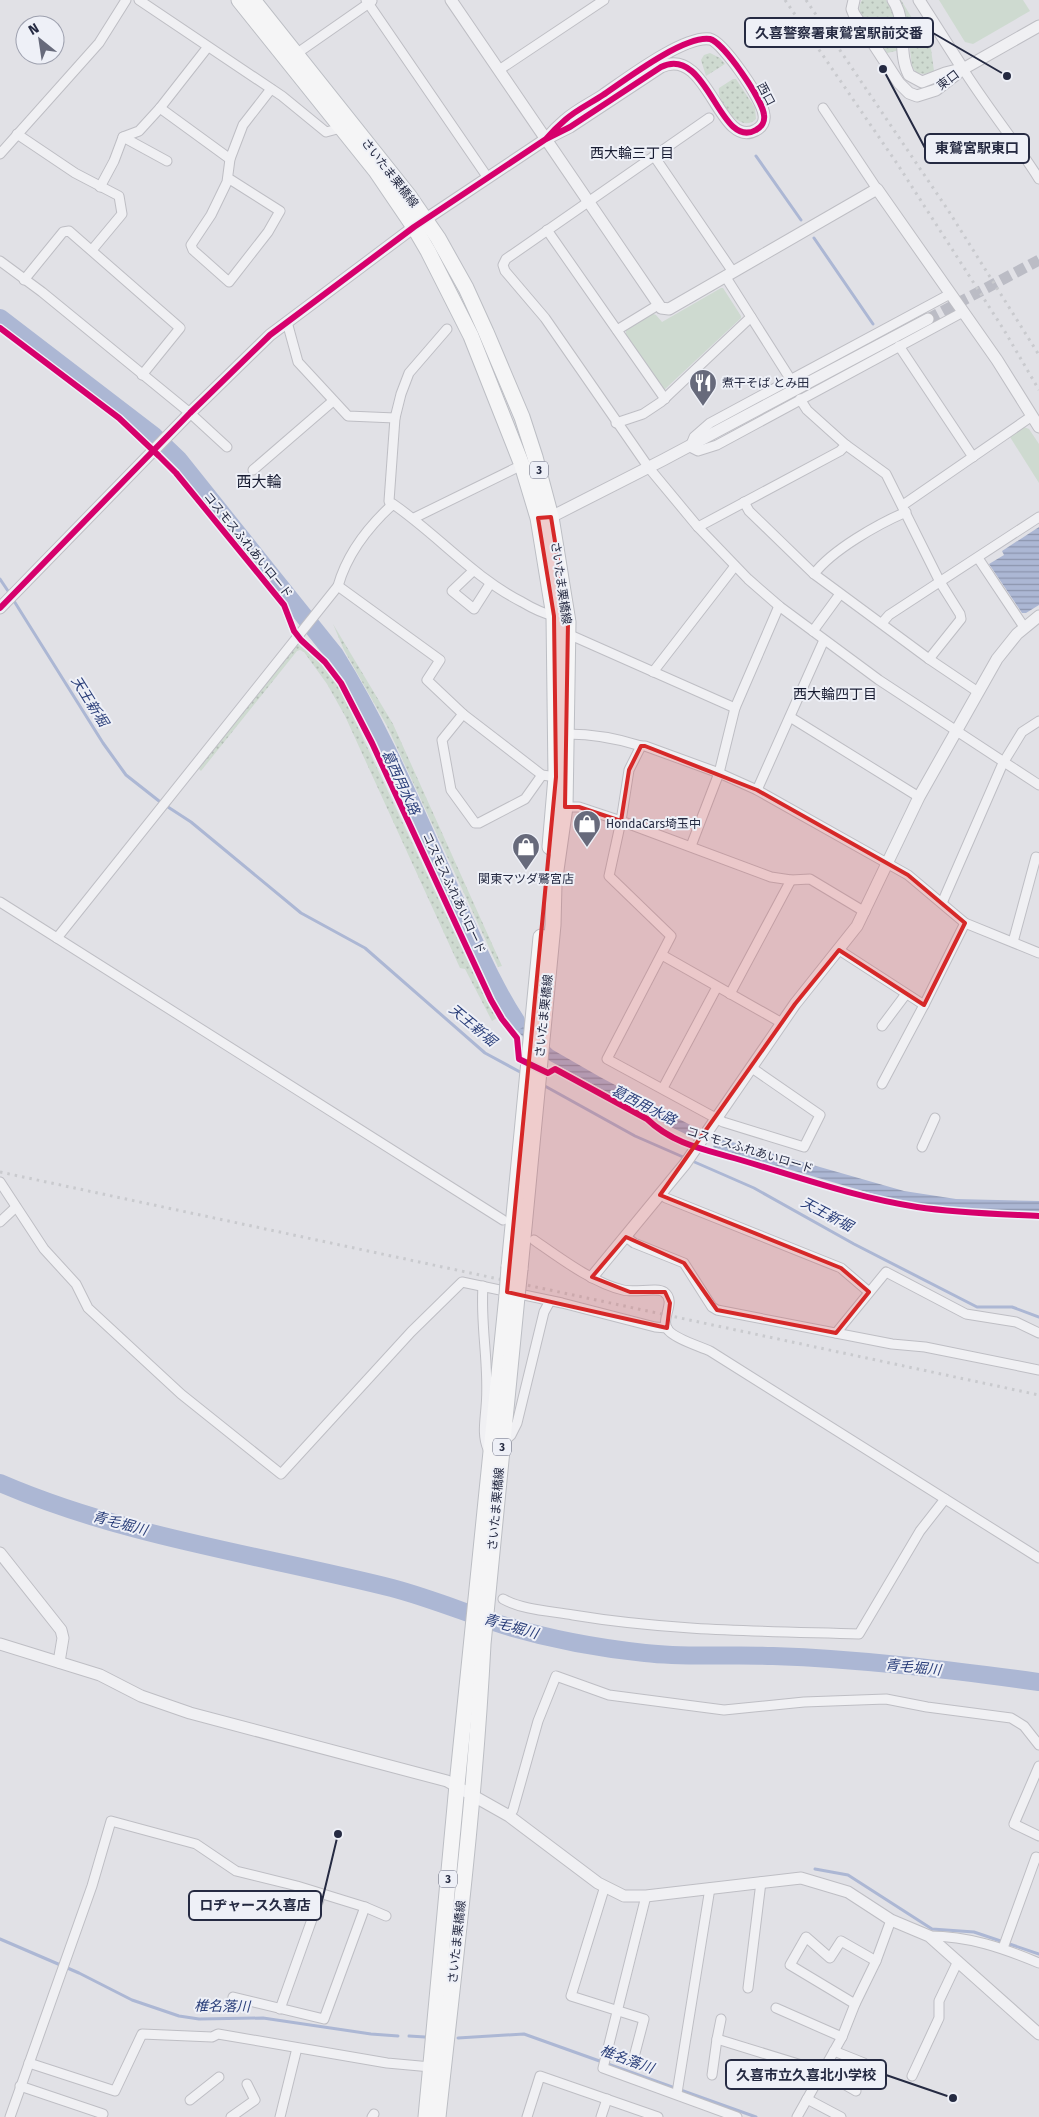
<svg xmlns="http://www.w3.org/2000/svg" width="1039" height="2117" font-family="'Fira Sans','Noto Sans JP',sans-serif">
	<style>
		.grass { fill: url(#grass-dots) }
		.park { fill: #cedad0 }
		.water { fill: url(#water-rules) }
		.pier { fill: #e1e1e6 }
		.lines { fill: none; stroke-linecap: round; stroke-linejoin: round }
		.stream { stroke: #acb7d4; stroke-width: 3 }
		.river { stroke: #acb7d4; stroke-width: 18 }
		.tertiary-tunnel { stroke: #bbbcc5; stroke-width: 11; stroke-dasharray: 11 5.5; stroke-linecap: butt }
		.minor-casing { stroke: #bebec4; stroke-width: 11 }
		.tertiary-casing { stroke: #bebec4; stroke-width: 13 }
		.primary-casing { stroke: #bcbec4; stroke-width: 17 }
		.minor { stroke: #f0f0f3; stroke-width: 9 }
		.tertiary { stroke: #f0f0f3; stroke-width: 11 }
		.primary { stroke: #f5f5f6; stroke-width: 15 }
		.rail { stroke: #c9cace; stroke-width: 3; stroke-dasharray: 2.5 5; stroke-linecap: butt }
		.primary-bridge-casing { stroke: #bcbec4; stroke-width: 17; stroke-linecap: butt }
		.primary-bridge { stroke: #f5f5f6; stroke-width: 15 }
		.cycleway-casing { stroke: #eef0f7; stroke-width: 9 }
		.cycleway { stroke: #d6006c; stroke-width: 6 }
		.marked { fill: #d62828; fill-opacity: 0.2; stroke: #d62828; stroke-width: 4; stroke-linejoin: round }
		.labels { text-anchor: middle; stroke-width: 4; stroke-linejoin: round; paint-order: stroke }
		.shield { fill: #eef0f7; stroke: #616578; stroke-width: 1 }
		.shield-label { font-size: 11px; font-weight: bold; fill: #252a42 }
		.street-label { font-size: 12px; fill: #252a42; stroke: #eef0f7 }
		.poi-label { font-size: 12px; fill: #252a42; stroke: #eef0f7; text-anchor: start }
		.neighbourhood-label { font-size: 14px; fill: #181c32; stroke: #eef0f7 }
		.water-label { font-size: 14px; font-style: italic; fill: #2b3f7a; stroke: #eef0f7 }
		.quarter-label { font-size: 15px; fill: #181c32; stroke: #eef0f7 }
		.leader { fill: none; stroke: #252a42; stroke-width: 2 }
		.callout-dot { fill: #252a42; stroke: #eef0f7; stroke-width: 2 }
		.callout { fill: #eef0f7; stroke: #252a42; stroke-width: 2 }
		.callout-label { font-size: 14px; text-anchor: middle; font-weight: bold; fill: #252a42 }
	</style>
	<defs>
		<pattern id="grass-dots" width="8" height="8" patternUnits="userSpaceOnUse" patternTransform="scale(1.25)"><rect width="8" height="8" fill="#cedad0"/><path d="M2 2h.1M6 6h.1" fill="none" stroke="#b1bbb4" stroke-width="1.8" stroke-linecap="round"/></pattern>
		<pattern id="water-rules" width="6" height="5" patternUnits="userSpaceOnUse" patternTransform="scale(1.25)"><rect width="6" height="5" fill="#acb7d4"/><path d="M0 2.5h6" fill="none" stroke="#8c95ae"/></pattern>
	</defs>
	<rect width="100%" height="100%" fill="#e1e1e6"/>
	<g class="grass">
		<path d="M862 0H886L895 16 890 25 875 36C867 25 854 13 862 0Z"/>
		<polygon points="899,0 901,0 931,49 934,71 925,74 917,73 912,67 906,16"/>
		<polygon points="897,40 898,49 896,51 887,53 884,48"/>
		<polygon points="710,53 720,58 725,64 706,76 701,60 704,55"/>
		<path d="M733 79H736L755 108 756 119C740 135 716 101 719 88Z"/>
		<polygon points="333,624 393,724 502,966 498,967 387,726 344,650"/>
		<polygon points="298,644 323,665 339,687 486,1000 497,1018 492,1021 465,969 460,968 345,716 327,684 304,652 300,650 297,651 201,771 198,768"/>
	</g>
	<g class="park">
		<polygon points="939,0 1023,0 1030,11 973,44 965,42"/>
		<polygon points="721,288 723,288 741,316 741,318 664,390 626,335 626,329 651,313 656,315 662,322"/>
		<polygon points="1024,427 1029,429 1039,444 1039,483 1010,437"/>
	</g>
	<g class="water">
		<polygon points="1039,527 1039,605 1026,613 1022,613 989,564 1004,555 1002,551"/>
		<path d="M508 1000 528 1028 553 1050 600 1077 711 1136 904 1191 956 1199 1039 1201V1212L961 1209 930 1207 894 1200 712 1147 673 1128 550 1061C528 1045 512 1026 497 1003Z"/>
	</g>
	<polygon class="pier" points="698,1128 716,1137 713,1148 692,1139"/>
	<g class="lines">
		<g class="stream">
			<polyline points="756,156 801,220"/>
			<polyline points="814,238 873,324"/>
			<polyline points="0,579 8,591"/>
			<polyline points="14,601 103,743 126,775 159,801"/>
			<polyline points="168,807 191,822 301,913 365,948 485,1053 522,1073"/>
			<polyline points="543,1085 635,1136 754,1188 854,1244 977,1307 1012,1307 1039,1317"/>
			<polyline points="815,1869 848,1875 932,1929 974,1932 1039,1954"/>
			<polyline points="0,1939 79,1973 132,2000 179,2016 199,2019 263,2018 371,2034 398,2036"/>
			<polyline points="409,2036 425,2037"/>
			<polyline points="458,2038 524,2034 756,2117"/>
		</g>
		<g class="river">
			<path d="M0 318 154 436 178 459 335 655C385 735 420 824 459 909 477 947 493 986 516 1021"/>
			<path d="M0 1483C125 1537 261 1555 392 1588 430 1598 466 1613 503 1625 549 1639 598 1648 645 1653 688 1658 730 1654 773 1656 862 1659 951 1670 1039 1682"/>
		</g>
		<polyline class="tertiary-tunnel" points="928,319 1039,260"/>
		<defs>
			<g id="minor">
				<polyline points="139,0 282,96 326,132 341,128"/>
				<polyline points="366,0 488,178"/>
				<polyline points="296,54 372,1"/>
				<path d="M963 69C987 107 1015 141 1039 179"/>
				<polyline points="499,70 604,0"/>
				<polyline points="160,108 230,159"/>
				<polyline points="823,108 877,189"/>
				<polyline points="709,118 506,259 503,265 505,271 545,318 649,468 698,527 748,579 779,606 879,680 1039,785"/>
				<polyline points="17,134 75,173 119,196 122,214 92,250"/>
				<polyline points="123,137 167,161"/>
				<polyline points="0,154 99,43 126,0"/>
				<polyline points="654,156 733,272"/>
				<polyline points="228,178 280,211 268,232 229,282 193,250 191,245 211,215 227,182 230,159 243,125 271,89"/>
				<polyline points="100,187 114,161 123,137 139,131 160,108 207,48"/>
				<polyline points="547,230 665,399"/>
				<polyline points="0,261 42,292 190,413 227,447"/>
				<polyline points="725,276 791,380"/>
				<polyline points="24,280 63,232 69,231 180,328 142,375"/>
				<polyline points="950,294 710,423 694,437 690,447 698,451 717,445 963,312"/>
				<polyline points="287,322 298,362 348,416 395,418"/>
				<polyline points="617,330 658,305"/>
				<polyline points="899,346 973,457"/>
				<polyline points="800,399 807,410 846,445 886,474 940,582 960,614 961,619 929,659"/>
				<polyline points="616,423 643,414 661,402 751,317"/>
				<polyline points="253,470 333,401"/>
				<polyline points="744,502 749,511 814,574 929,659 978,692"/>
				<polyline points="903,505 1032,416"/>
				<polyline points="391,506 389,501 395,418 401,394 409,373 447,329"/>
				<polyline points="414,518 522,465"/>
				<polyline points="698,527 840,451 846,445"/>
				<polyline points="978,558 1024,627"/>
				<polyline points="473,571 452,591 474,609 490,584"/>
				<path d="M814 574C832 550 878 524 906 512"/>
				<polyline points="338,586 440,660 427,680 463,714 542,775 556,777"/>
				<polyline points="882,623 889,615 1039,517"/>
				<polyline points="813,631 840,594"/>
				<polyline points="568,634 735,708"/>
				<polyline points="653,672 735,566"/>
				<polyline points="463,714 442,740 451,790 475,823 479,823 525,799 542,775"/>
				<polyline points="790,717 919,797"/>
				<path d="M567 734C593 734 616 738 641 746"/>
				<polyline points="757,790 824,640"/>
				<polyline points="565,807 579,807 621,821 771,877 791,880 810,879 865,912"/>
				<polyline points="691,846 719,773 735,708 779,606"/>
				<polyline points="0,902 503,1220"/>
				<polyline points="942,903 1003,763 1022,732 1039,721"/>
				<path d="M57 938 338 586C347 554 369 526 393 504 438 535 473 577 522 602 532 608 542 613 554 616"/>
				<polyline points="1013,942 1036,857 1039,858"/>
				<polyline points="839,950 924,1005 965,923"/>
				<polyline points="662,955 782,1023"/>
				<polyline points="730,994 791,880"/>
				<polyline points="882,1026 906,994"/>
				<polyline points="752,1068 820,1115 804,1147 723,1122 607,1059 671,936 609,876 621,821 629,770 641,746 645,746 719,773 757,790 908,875 965,923 1039,953"/>
				<polyline points="882,1084 924,1005"/>
				<polyline points="663,1088 717,987"/>
				<polyline points="922,1147 935,1118"/>
				<polyline points="0,1182 44,1249 76,1284 88,1308 181,1394 281,1474 411,1332 462,1282 562,1303 655,1327 667,1328"/>
				<polyline points="661,1194 666,1198 841,1268 869,1292"/>
				<polyline points="0,1222 16,1207"/>
				<polyline points="626,1237 634,1243 684,1263 712,1307 717,1310 892,1344 925,1347 1039,1370"/>
				<path d="M534 1240C560 1258 593 1283 623 1290 635 1293 657 1287 664 1292 678 1302 658 1320 669 1331 676 1339 699 1346 710 1351L1039 1558"/>
				<path d="M483 1286C480 1327 490 1367 486 1407 485 1421 482 1436 488 1449"/>
				<polyline points="836,1333 886,1272 966,1314 1016,1322 1039,1333"/>
				<polyline points="503,1442 511,1435 517,1423 544,1312 550,1301"/>
				<path d="M503 1599C523 1610 550 1611 573 1615 669 1631 762 1631 859 1634L920 1531 945 1499"/>
				<polyline points="1039,1766 1014,1824 1039,1836"/>
				<polyline points="509,1816 513,1810 538,1721 556,1676 609,1695 724,1710 804,1702 886,1699 927,1707 1011,1718 1024,1726 1039,1745"/>
				<polyline points="605,1886 571,1996 644,2019 634,2057"/>
				<polyline points="646,1896 603,2068 737,2117"/>
				<path d="M929 1936C969 1936 1003 1948 1039 1963"/>
				<polyline points="1003,1948 1036,1857 1039,1858"/>
				<polyline points="748,1988 761,1882"/>
				<polyline points="233,1997 324,2019 365,1907"/>
				<polyline points="855,2004 790,1965 806,1937 830,1958 841,1941 876,1961"/>
				<polyline points="776,2008 842,2037"/>
				<polyline points="280,2009 321,1894"/>
				<polyline points="721,2019 717,2039 821,2071 856,2091"/>
				<polyline points="834,2051 864,2063"/>
				<polyline points="29,2063 115,2091 142,2034 212,2037 218,2034 387,2063 431,2067"/>
				<polyline points="712,2075 717,2039"/>
				<polyline points="912,2076 939,2018 939,2001 958,1961"/>
				<polyline points="20,2086 103,2114"/>
				<polyline points="677,2093 710,1888"/>
				<polyline points="807,2099 841,2117"/>
				<polyline points="190,2100 219,2077"/>
				<polyline points="10,2117 92,1886 111,1821 196,1844 236,1871 297,1886 365,1907 386,1916"/>
				<polyline points="231,2117 255,2100 247,2084"/>
				<polyline points="280,2117 297,2048"/>
				<polyline points="372,2117 374,2114"/>
				<polyline points="527,2117 540,2076 658,2117"/>
				<polyline points="601,2117 607,2099"/>
				<polyline points="797,2117 842,2037 855,2004 876,1961 891,1920"/>
			</g>
			<g id="tertiary">
				<polyline points="451,0 661,308 669,309 877,189 997,360 1039,427"/>
				<polyline points="854,0 852,9 854,14 899,83 909,93 917,96 936,90 963,69 1039,26"/>
				<path d="M893 0C908 23 897 52 909 75L922 82 945 73 961 69"/>
				<polyline points="919,0 963,69"/>
				<polyline points="544,518 551,517 663,460 928,319"/>
				<path d="M0 608 190 413 270 335 414 227 546 139 570 127 661 67C708 44 719 151 756 130 762 127 765 121 764 115 763 100 723 42 710 39 684 35 625 80 603 95 591 103 576 110 565 120 558 126 552 132 546 139"/>
				<polyline points="592,1277 685,1164 795,1004 857,926 919,797 997,659 1017,634 1039,616"/>
				<polyline points="0,1553 61,1630 63,1638 59,1662"/>
				<polyline points="0,1644 100,1675 141,1696 190,1713 447,1781 509,1816 598,1883 624,1896 646,1896 801,1878 848,1892 891,1920 929,1936 1039,2034"/>
			</g>
			<g id="primary">
				<polyline points="239,0 376,171 414,227 428,251 471,336 522,465 538,518 554,616 556,777 550,847"/>
				<polyline points="253,0 409,196 438,238 466,288 486,332 522,417 535,457 551,517 568,622 565,807 554,884 553,925 520,1269"/>
				<polyline points="509,1267 541,937"/>
				<polyline points="426,2117 457,1785 507,1295"/>
				<path d="M438 2117C455 1960 475 1802 483 1644L517 1297"/>
			</g>
		</defs>
		<use href="#minor" class="minor-casing"/>
		<use href="#tertiary" class="tertiary-casing"/>
		<use href="#primary" class="primary-casing"/>
		<use href="#minor" class="minor"/>
		<use href="#tertiary" class="tertiary"/>
		<use href="#primary" class="primary"/>
		<g class="rail">
			<polyline points="785,0 898,165 1004,330 1039,390"/>
			<polyline points="806,0 948,210 1039,355"/>
			<polyline points="0,1172 1039,1395"/>
		</g>
		<defs>
			<g id="primary-bridge">
				<polyline points="507,1295 509,1267"/>
				<polyline points="517,1297 520,1269"/>
			</g>
		</defs>
		<use href="#primary-bridge" class="primary-bridge-casing"/>
		<use href="#primary-bridge" class="primary-bridge"/>
		<defs>
			<g id="cycleway">
				<path d="M0 328 119 418 159 456 176 473 284 605 294 631 301 640 325 662 341 683 372 743 491 1000 502 1019 517 1038 519 1059 548 1073 555 1069 647 1119C675 1146 709 1150 744 1161 801 1178 858 1198 917 1207 957 1213 998 1214 1039 1216"/>
				<path d="M0 608 190 413 270 335 414 227 546 139 570 127 661 67C708 44 719 151 756 130 762 127 765 121 764 115 763 100 723 42 710 39 684 35 625 80 603 95 591 103 576 110 565 120 558 126 552 132 546 139"/>
			</g>
		</defs>
		<use href="#cycleway" class="cycleway-casing"/>
		<use href="#cycleway" class="cycleway"/>
	</g>
	<path class="marked" d="M551 517 568 622 565 807H579L621 821 629 770 641 746H645L757 790 908 875 965 923 924 1005 839 950 795 1004 660 1195 841 1268 869 1292 836 1333 717 1310 684 1263 626 1237 592 1277 630 1292H665L670 1303 667 1328 507 1292 556 777 554 616 538 518Z"/>
	<defs>
		<symbol id="restaurant-pin" viewBox="-11 -11 22 30"><path d="M0 17L-7.5 6A9.5 9.5 0 1 1 7.5 6Z" fill="#676a7b" stroke="#eef0f7"/><path d="M-5-6h1v4h1v-4h1v4h1v-4h1v5L-1.5 .5V6h-2V.5L-5-1ZM5-6V6H3V1.5H1.5Q1.5-4 5-6Z" fill="#fff"/></symbol>
		<symbol id="shop-pin" viewBox="-11 -11 22 30"><path d="M0 17L-7.5 6A9.5 9.5 0 1 1 7.5 6Z" fill="#676a7b" stroke="#eef0f7"/><path d="M-5-2.5h2.3a2.7 3.5 0 0 1 5.4 0H5L5.5 6h-11ZM-1.5-2.5h3a1.5 2.3 0 0 0-3 0Z" fill="#fff"/></symbol>
	</defs>
	<g fill-rule="evenodd">
		<use href="#restaurant-pin" x="687" y="367" width="32" height="43"/>
		<use href="#shop-pin" x="571" y="808" width="32" height="43"/>
		<use href="#shop-pin" x="510" y="831" width="32" height="43"/>
	</g>
	<g class="labels">
		<g class="shield">
			<rect x="530" y="461.5" width="18" height="17" rx="4"/>
			<rect x="493" y="1438.5" width="18" height="17" rx="4"/>
			<rect x="439" y="1870.5" width="18" height="17" rx="4"/>
		</g>
		<g class="shield-label">
			<text x="539" y="474">3</text>
			<text x="502" y="1451">3</text>
			<text x="448" y="1883">3</text>
		</g>
		<g class="street-label">
			<text transform="translate(948 80) rotate(-37)" y="4">東口</text>
			<text transform="translate(766 94) rotate(62)" y="4">西口</text>
			<text transform="translate(390 173) rotate(52)" y="4">さいたま栗橋線</text>
			<text transform="translate(248 545) rotate(51)" y="4">コスモスふれあいロード</text>
			<text transform="translate(561 583) rotate(82)" y="4">さいたま栗橋線</text>
			<text transform="translate(454 893) rotate(65)" y="4">コスモスふれあいロード</text>
			<text transform="translate(544 1016) rotate(-84)" y="4">さいたま栗橋線</text>
			<text transform="translate(750 1150) rotate(17)" y="4">コスモスふれあいロード</text>
			<text transform="translate(496 1509) rotate(-85)" y="4">さいたま栗橋線</text>
			<text transform="translate(457 1942) rotate(-84)" y="4">さいたま栗橋線</text>
		</g>
		<g class="poi-label">
			<text x="722" y="387">煮干そば とみ田</text>
			<text x="606" y="828">HondaCars埼玉中</text>
			<text x="526" y="883" text-anchor="middle">関東マツダ鷲宮店</text>
		</g>
		<g class="neighbourhood-label">
			<text x="632" y="158">西大輪三丁目</text>
			<text x="835" y="699">西大輪四丁目</text>
		</g>
		<g class="water-label">
			<text transform="translate(90 701) rotate(58)" y="5">天王新堀</text>
			<text transform="translate(401 782) rotate(65)" y="5">葛西用水路</text>
			<text transform="translate(473 1025) rotate(40)" y="5">天王新堀</text>
			<text transform="translate(644 1105) rotate(27)" y="5">葛西用水路</text>
			<text transform="translate(827 1214) rotate(28)" y="5">天王新堀</text>
			<text transform="translate(120 1523) rotate(15)" y="5">青毛堀川</text>
			<text transform="translate(511 1626) rotate(16)" y="5">青毛堀川</text>
			<text transform="translate(913 1667) rotate(6)" y="5">青毛堀川</text>
			<text transform="translate(222 2006) rotate(1)" y="5">椎名落川</text>
			<text transform="translate(627 2059) rotate(20)" y="5">椎名落川</text>
		</g>
		<g class="quarter-label">
			<text x="259" y="487">西大輪</text>
		</g>
	</g>
	<path class="leader" d="M1007 76L933 33M883 69L925 148M338 1834L321 1905M953 2098L886 2075"/>
	<g class="callout-dot">
		<circle cx="1007" cy="76" r="5"/>
		<circle cx="883" cy="69" r="5"/>
		<circle cx="338" cy="1834" r="5"/>
		<circle cx="953" cy="2098" r="5"/>
	</g>
	<g class="callout">
		<rect x="745" y="18" width="188" height="29" rx="5"/>
		<rect x="925" y="134" width="104" height="29" rx="5"/>
		<rect x="189" y="1891" width="132" height="29" rx="5"/>
		<rect x="726" y="2060" width="160" height="29" rx="5"/>
	</g>
	<g class="callout-label">
		<text x="839" y="38">久喜警察署東鷲宮駅前交番</text>
		<text x="977" y="153">東鷲宮駅東口</text>
		<text x="255" y="1910">ロヂャース久喜店</text>
		<text x="806" y="2080">久喜市立久喜北小学校</text>
	</g>
	<g transform="translate(40 40) rotate(330)"><circle r="24" fill="#eef0f7" stroke="#9ea1af"/>
	<path d="M0-4L9 19L0 12L-9 19Z" fill="#676a7b"/>
	<text y="-8" font-size="14" font-weight="bold" text-anchor="middle" fill="#252a42">N</text>
	</g>
</svg>
